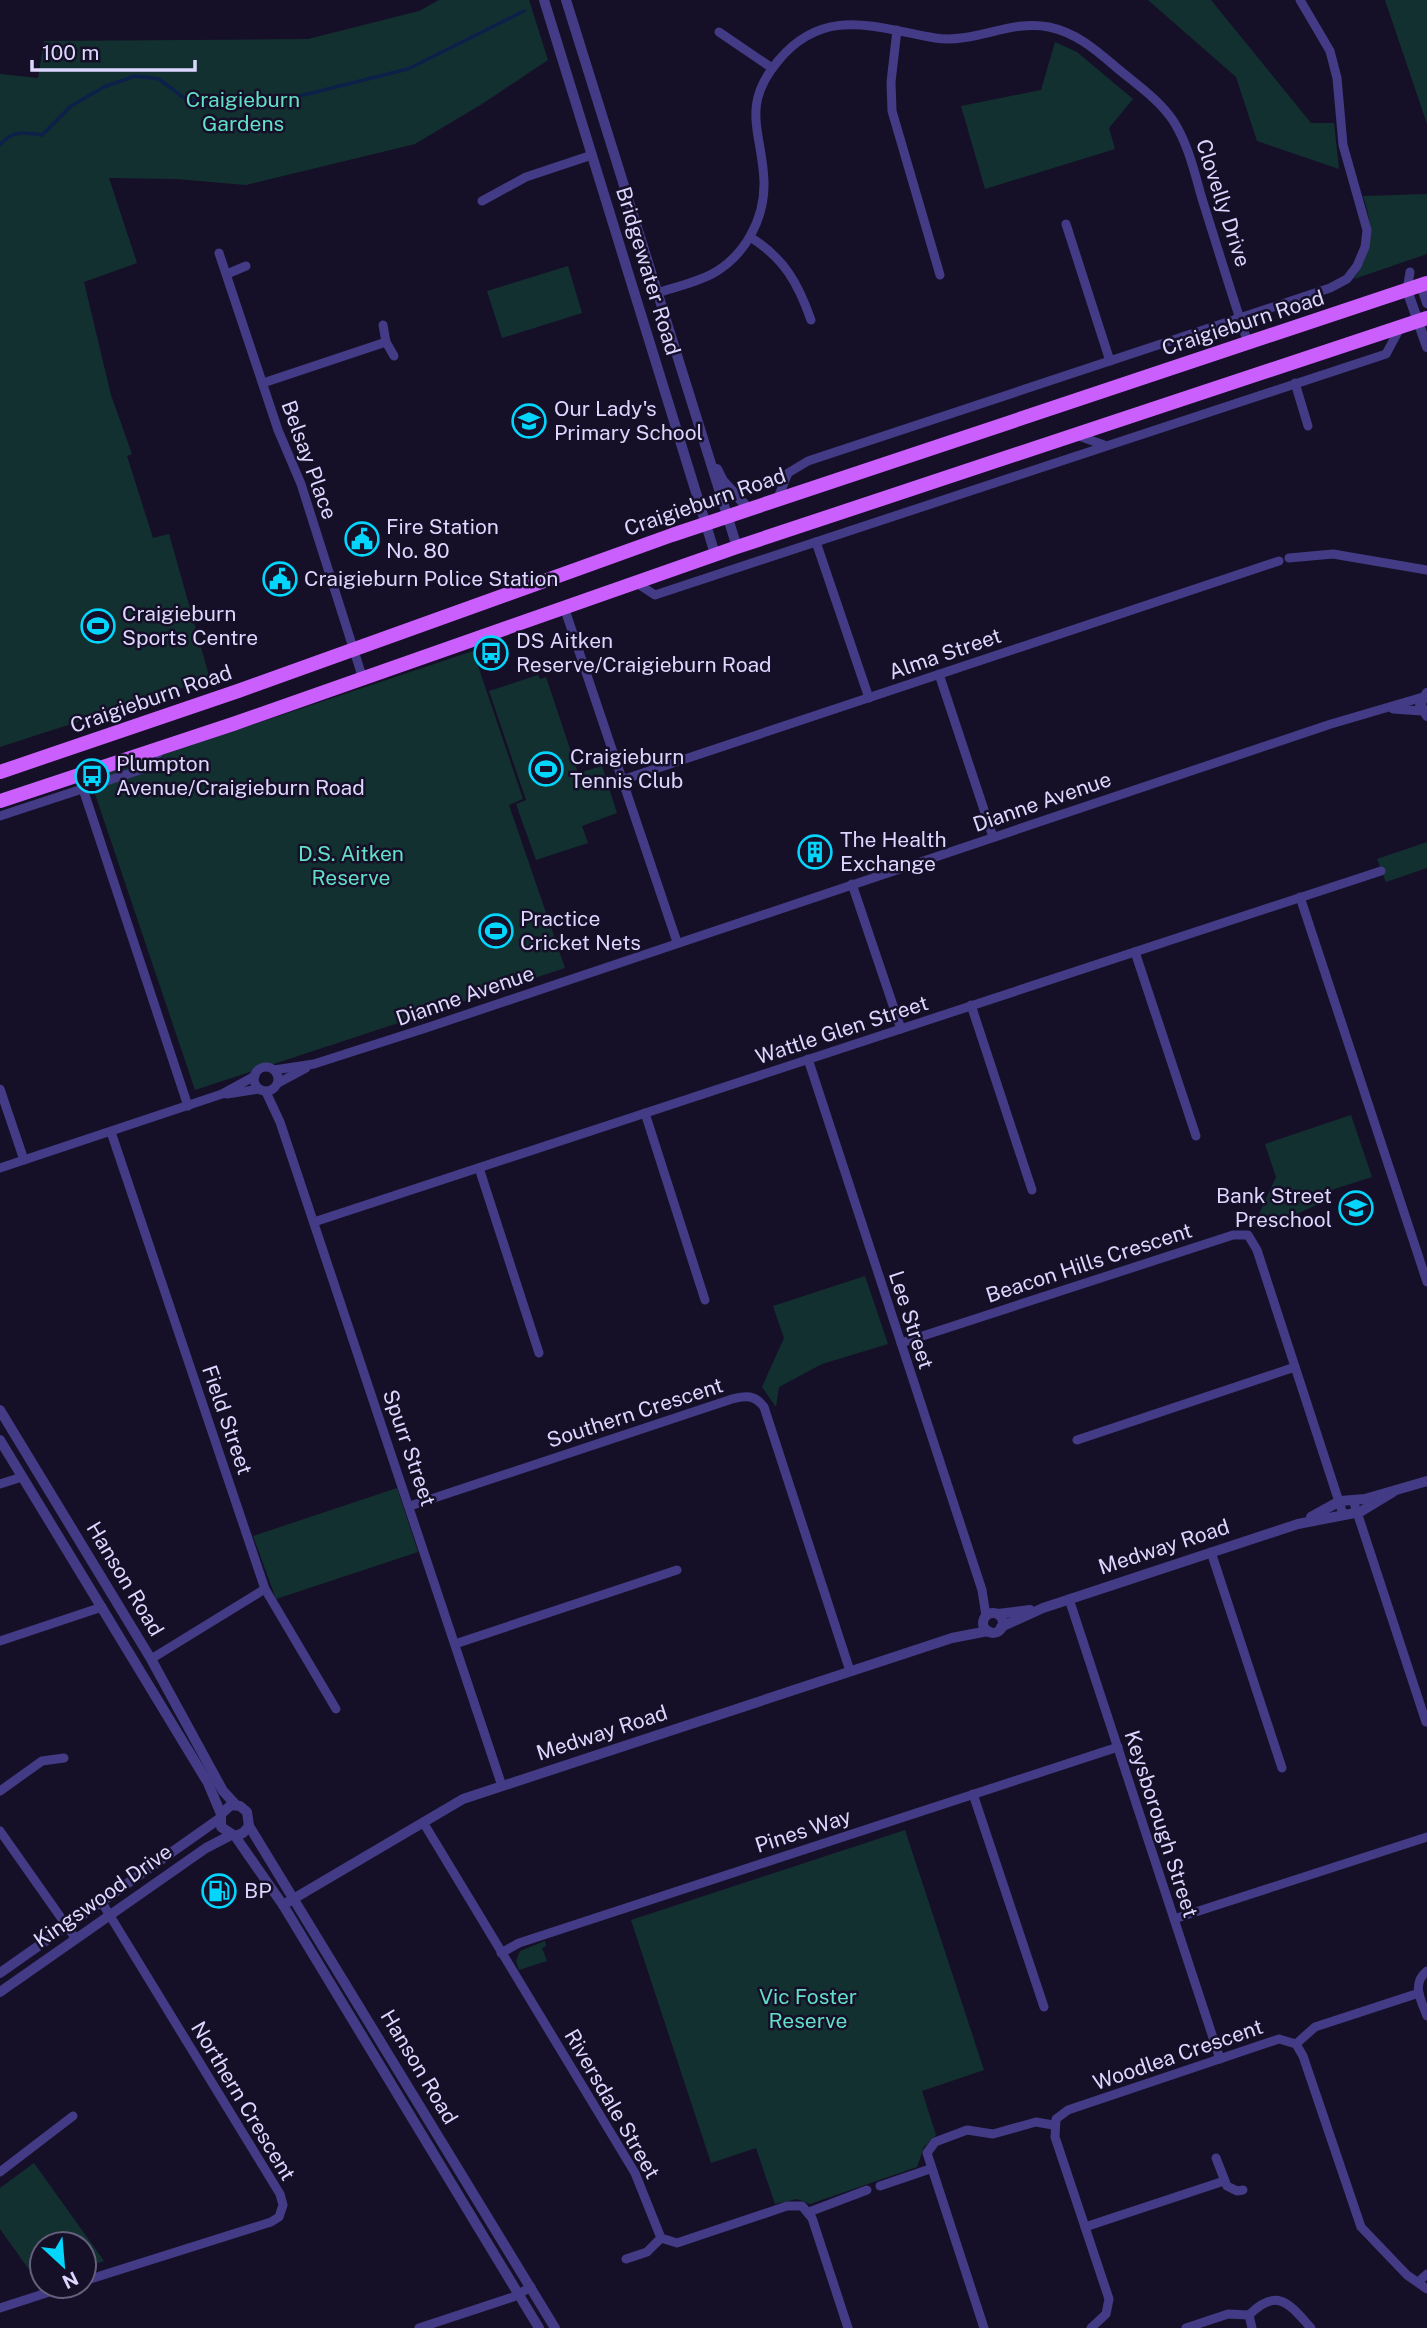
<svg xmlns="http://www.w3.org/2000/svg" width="1427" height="2328" font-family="'Public Sans',sans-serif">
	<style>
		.green { fill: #133031 }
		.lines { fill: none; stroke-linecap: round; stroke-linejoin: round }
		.stream { stroke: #0d2049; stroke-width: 3.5 }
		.minor { stroke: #433b85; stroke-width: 9 }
		.tertiary { stroke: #433b85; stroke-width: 10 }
		.primary { stroke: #cb5ffd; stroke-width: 14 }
		.labels { text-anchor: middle; stroke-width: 5; stroke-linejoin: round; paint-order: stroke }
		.park-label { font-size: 21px; fill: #62dfc7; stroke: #151027 }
		.street-label { font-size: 21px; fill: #ddd6ff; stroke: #151027 }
		.poi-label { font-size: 21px; fill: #ddd6ff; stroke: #151027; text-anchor: start }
	</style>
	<rect width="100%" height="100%" fill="#151027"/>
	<g class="green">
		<polygon points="439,0 529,0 548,60 482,104 415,144 246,185 176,179 109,178 137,263 84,282 111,395 132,454 127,456 153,538 169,534 210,679 0,747 0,74 38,78 44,41 308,39 419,11"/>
		<polygon points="1148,0 1211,0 1311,123 1334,123 1339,169 1257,141 1236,77"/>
		<polygon points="1385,0 1427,0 1427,124"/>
		<polygon points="1055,42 1077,52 1133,99 1109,128 1115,149 985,189 961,106 1041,90"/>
		<path d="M1427 194V254L1354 279C1373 250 1374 228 1363 196Z"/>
		<polygon points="568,266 582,313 502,338 487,291"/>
		<polygon points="473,651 523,799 509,805 565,968 195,1090 90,779"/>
		<polygon points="538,675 540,679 546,677 578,773 602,766 617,813 582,826 588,843 536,860 516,804 526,800 489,691"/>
		<polygon points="1427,842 1427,868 1386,882 1377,859"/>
		<polygon points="1351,1115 1372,1177 1319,1194 1321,1203 1261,1230 1254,1225 1276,1177 1265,1144"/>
		<polygon points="865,1276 888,1344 822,1364 779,1387 776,1407 762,1387 784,1338 773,1306"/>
		<polygon points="397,1488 418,1552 276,1599 253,1536"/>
		<polygon points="905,1830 984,2070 922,2091 936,2135 924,2147 917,2167 810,2204 797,2199 775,2204 756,2148 711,2163 631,1920"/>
		<polygon points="545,1941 546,1946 542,1948 547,1961 519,1970 516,1961 520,1951"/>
		<polygon points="34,2163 104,2261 84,2268 84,2244 42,2244 42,2281 38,2282 0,2229 0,2188"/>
	</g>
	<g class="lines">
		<g class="stream">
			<polyline points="241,104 304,95 408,69 524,11"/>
			<path d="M0 145C12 130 25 132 42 135L71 106 104 87 135 76 159 79 184 98 217 105"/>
		</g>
		<g class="minor">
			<polyline points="897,30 891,82 892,111 940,275"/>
			<polyline points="719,32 772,68"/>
			<polyline points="482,201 526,177 592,155"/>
			<polyline points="1066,224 1110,361"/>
			<path d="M750 237C784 258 798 283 811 320"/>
			<polyline points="219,253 278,430 301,484 363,679"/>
			<polyline points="227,274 246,266"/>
			<polyline points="1407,290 1410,272"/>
			<path d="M657 293C675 287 695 283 712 274 745 256 765 219 764 181 762 132 740 106 778 61 824 5 876 28 935 38 975 44 1010 19 1049 27 1077 33 1096 50 1117 68 1136 84 1160 100 1174 122 1189 146 1195 175 1203 202 1218 249 1232 296 1248 343"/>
			<polyline points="383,325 386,342 394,356"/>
			<polyline points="263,383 386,342"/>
			<polyline points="1295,383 1308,426"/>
			<polyline points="1076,435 1104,445"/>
			<polyline points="777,500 788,473 808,461 1330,288 1347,279 1357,266 1365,247 1367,230 1343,145 1337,78 1330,51 1300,0"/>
			<polyline points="816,542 869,698"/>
			<polyline points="1289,558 1333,554 1427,570"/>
			<polyline points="635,582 655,595 1386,354 1401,326"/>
			<polyline points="564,607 677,942"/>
			<polyline points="939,674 993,837"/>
			<polyline points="1393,709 1422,711"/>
			<polyline points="622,780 1279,561"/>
			<polyline points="83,789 188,1106"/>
			<polyline points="0,816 149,767 161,749"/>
			<polyline points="852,884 901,1029"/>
			<polyline points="1300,897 1427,1282"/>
			<polyline points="1135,952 1196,1136"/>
			<polyline points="971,1005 1032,1190"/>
			<polyline points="808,1059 982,1590 986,1616"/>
			<circle cx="266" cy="1079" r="12"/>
			<polyline points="274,1070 314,1064 426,1028 1331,724 1423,697"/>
			<polyline points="278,1083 306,1068"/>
			<polyline points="0,1089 24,1160"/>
			<polyline points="266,1092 280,1122 502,1786"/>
			<polyline points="227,1094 259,1089"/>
			<polyline points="645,1113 705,1300"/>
			<polyline points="111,1132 265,1589 336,1709"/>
			<polyline points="0,1168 222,1094 255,1076"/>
			<polyline points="479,1168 539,1353"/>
			<polyline points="314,1222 1381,871"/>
			<polyline points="901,1343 1233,1235 1248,1235 1257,1250 1343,1514"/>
			<polyline points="1077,1440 1295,1367"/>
			<polyline points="0,1484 22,1477"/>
			<polyline points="1353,1500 1426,1722"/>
			<path d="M410 1506 732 1399C746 1395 755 1395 764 1407L850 1671"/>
			<polyline points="1211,1552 1282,1768"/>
			<polyline points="1069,1599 1220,2059"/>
			<polyline points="0,1641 102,1607"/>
			<polyline points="455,1644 677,1570"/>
			<polyline points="151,1659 265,1589"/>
			<polyline points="0,1791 42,1761 64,1758"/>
			<polyline points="973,1794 1044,2007"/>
			<polyline points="423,1822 635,2173 661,2238 677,2243 787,2206 802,2206 812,2218 848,2328"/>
			<polyline points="0,1831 76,1939"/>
			<polyline points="1174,1919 1427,1837"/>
			<polyline points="501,1953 519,1943 1118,1747"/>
			<path d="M1427 1971C1411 1984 1421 2000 1427 2016"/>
			<polyline points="1296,2044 1315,2027 1419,1993"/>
			<polyline points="1216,2158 1227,2186 1237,2191 1243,2190"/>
			<polyline points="0,2172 73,2116"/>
			<polyline points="880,2186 930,2169"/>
			<polyline points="809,2212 867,2190"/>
			<polyline points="1085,2227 1224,2181"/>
			<polyline points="626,2259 647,2252 661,2238"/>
			<polyline points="84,2281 271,2222 279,2217 283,2205 280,2194 101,1901"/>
			<polyline points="1418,2282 1427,2274"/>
			<polyline points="0,2308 68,2286"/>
			<path d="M1249 2315C1278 2286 1290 2305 1311 2328"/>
			<polyline points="1249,2315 1252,2328"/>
			<polyline points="419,2328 513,2297 531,2287"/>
			<polyline points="984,2328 927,2153 935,2142 967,2130 993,2134 1036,2122 1053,2125"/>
			<polyline points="1091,2328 1106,2314 1109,2299 1055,2137 1056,2119 1068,2110 1279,2039 1296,2044 1303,2056 1361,2227 1407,2275 1427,2289"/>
			<polyline points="1186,2328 1228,2314 1249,2315"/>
		</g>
		<g class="tertiary">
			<polyline points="544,0 715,554"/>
			<polyline points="566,0 737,547"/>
			<polyline points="1421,285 1427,303"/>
			<polyline points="1407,290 1427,347"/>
			<polyline points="717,469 723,481 749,509"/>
			<polyline points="1427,693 1420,704 1427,716"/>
			<polyline points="0,1410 151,1659 223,1791 236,1805"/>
			<polyline points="0,1440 208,1783 221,1814 221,1827 235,1836 243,1833 249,1826 247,1812 240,1806 231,1805 221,1814"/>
			<polyline points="1311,1517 1340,1501 1365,1499 1427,1481"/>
			<circle cx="993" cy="1623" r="10"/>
			<polyline points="998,1614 1030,1610"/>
			<polyline points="1001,1627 1043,1608 1298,1524 1360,1512 1393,1492"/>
			<polyline points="249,1826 555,2328"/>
			<polyline points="235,1836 283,1905 539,2328"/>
			<polyline points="283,1905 463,1799 952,1638 988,1631"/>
			<polyline points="0,1973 219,1819"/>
			<polyline points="0,1992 206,1848 231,1835"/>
		</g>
		<g class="primary">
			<polyline points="0,772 238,691 672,535 1427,283"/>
			<polyline points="0,801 233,724 737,547 1427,318"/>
		</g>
	</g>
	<defs>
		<symbol id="school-ring" viewBox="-11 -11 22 22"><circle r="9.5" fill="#151027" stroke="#04d5fc" stroke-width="1.5"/><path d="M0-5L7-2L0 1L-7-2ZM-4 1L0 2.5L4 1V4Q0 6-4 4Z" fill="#04d5fc"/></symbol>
		<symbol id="civic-ring" viewBox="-11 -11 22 22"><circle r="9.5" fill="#151027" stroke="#04d5fc" stroke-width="1.5"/><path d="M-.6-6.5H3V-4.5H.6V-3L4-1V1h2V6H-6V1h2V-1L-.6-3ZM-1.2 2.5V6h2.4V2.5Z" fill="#04d5fc"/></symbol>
		<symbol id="stadium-ring" viewBox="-11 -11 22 22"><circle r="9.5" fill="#151027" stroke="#04d5fc" stroke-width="1.5"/><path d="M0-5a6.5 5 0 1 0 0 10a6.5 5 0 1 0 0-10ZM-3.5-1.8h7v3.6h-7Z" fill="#04d5fc"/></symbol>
		<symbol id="bus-ring" viewBox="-11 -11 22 22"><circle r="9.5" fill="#151027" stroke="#04d5fc" stroke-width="1.5"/><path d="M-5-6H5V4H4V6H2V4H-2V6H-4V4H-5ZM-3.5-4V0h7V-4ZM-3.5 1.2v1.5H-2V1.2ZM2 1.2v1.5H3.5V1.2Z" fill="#04d5fc"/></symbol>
		<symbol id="building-ring" viewBox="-11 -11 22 22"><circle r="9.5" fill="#151027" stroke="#04d5fc" stroke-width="1.5"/><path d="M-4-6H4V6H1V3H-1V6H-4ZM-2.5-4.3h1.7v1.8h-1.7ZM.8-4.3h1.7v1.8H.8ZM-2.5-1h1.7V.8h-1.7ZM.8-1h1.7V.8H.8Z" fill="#04d5fc"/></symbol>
		<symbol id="fuel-ring" viewBox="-11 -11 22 22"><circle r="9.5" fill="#151027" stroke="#04d5fc" stroke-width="1.5"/><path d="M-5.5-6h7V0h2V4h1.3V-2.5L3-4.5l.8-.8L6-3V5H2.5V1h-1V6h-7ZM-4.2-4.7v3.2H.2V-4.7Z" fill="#04d5fc"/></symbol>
	</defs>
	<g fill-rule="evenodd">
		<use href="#school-ring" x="510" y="402" width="38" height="38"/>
		<use href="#civic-ring" x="343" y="520" width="38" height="38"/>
		<use href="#civic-ring" x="261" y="560" width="38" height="38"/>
		<use href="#stadium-ring" x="79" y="607" width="38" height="38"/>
		<use href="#bus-ring" x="472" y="634" width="38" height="38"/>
		<use href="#stadium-ring" x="527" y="750" width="38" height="38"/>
		<use href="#bus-ring" x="73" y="757" width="38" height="38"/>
		<use href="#building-ring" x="796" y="833" width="38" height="38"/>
		<use href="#stadium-ring" x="477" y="912" width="38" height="38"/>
		<use href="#school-ring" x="1337" y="1189" width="38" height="38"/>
		<use href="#fuel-ring" x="200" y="1872" width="38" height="38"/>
	</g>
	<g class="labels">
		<g class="park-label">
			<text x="243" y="107">Craigieburn<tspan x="243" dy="24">Gardens</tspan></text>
			<text x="351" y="861">D.S. Aitken<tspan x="351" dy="24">Reserve</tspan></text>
			<text x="808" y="2004">Vic Foster<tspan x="808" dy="24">Reserve</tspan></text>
		</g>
		<g class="street-label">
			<text transform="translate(1223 203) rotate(72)" y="7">Clovelly Drive</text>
			<text transform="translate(648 271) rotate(73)" y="7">Bridgewater Road</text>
			<text transform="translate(1243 323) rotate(-18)" y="7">Craigieburn Road</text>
			<text transform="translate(309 460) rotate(70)" y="7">Belsay Place</text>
			<text transform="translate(705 502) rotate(-19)" y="7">Craigieburn Road</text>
			<text transform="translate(945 654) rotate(-19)" y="7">Alma Street</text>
			<text transform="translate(151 699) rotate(-19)" y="7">Craigieburn Road</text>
			<text transform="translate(1042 802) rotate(-19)" y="7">Dianne Avenue</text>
			<text transform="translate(465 996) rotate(-19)" y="7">Dianne Avenue</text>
			<text transform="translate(842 1030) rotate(-18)" y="7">Wattle Glen Street</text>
			<text transform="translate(1089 1263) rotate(-18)" y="7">Beacon Hills Crescent</text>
			<text transform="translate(911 1320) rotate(72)" y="7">Lee Street</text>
			<text transform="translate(635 1413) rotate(-18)" y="7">Southern Crescent</text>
			<text transform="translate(227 1420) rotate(71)" y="7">Field Street</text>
			<text transform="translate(409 1448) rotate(71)" y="7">Spurr Street</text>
			<text transform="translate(1164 1547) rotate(-18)" y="7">Medway Road</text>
			<text transform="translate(125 1579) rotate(59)" y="7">Hanson Road</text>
			<text transform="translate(602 1733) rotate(-18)" y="7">Medway Road</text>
			<text transform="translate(1161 1824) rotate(72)" y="7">Keysborough Street</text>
			<text transform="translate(803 1831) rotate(-18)" y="7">Pines Way</text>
			<text transform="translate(103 1896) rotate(-35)" y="7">Kingswood Drive</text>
			<text transform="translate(1178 2055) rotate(-19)" y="7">Woodlea Crescent</text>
			<text transform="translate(419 2067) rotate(59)" y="7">Hanson Road</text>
			<text transform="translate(243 2101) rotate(59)" y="7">Northern Crescent</text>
			<text transform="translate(612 2104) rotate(60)" y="7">Riversdale Street</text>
		</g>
		<g class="poi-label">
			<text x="554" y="416">Our Lady's<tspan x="554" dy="24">Primary School</tspan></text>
			<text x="386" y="534">Fire Station<tspan x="386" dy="24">No. 80</tspan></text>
			<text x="304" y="586">Craigieburn Police Station</text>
			<text x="122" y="621">Craigieburn<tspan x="122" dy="24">Sports Centre</tspan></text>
			<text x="516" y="648">DS Aitken<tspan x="516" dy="24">Reserve/Craigieburn Road</tspan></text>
			<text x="570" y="764">Craigieburn<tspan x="570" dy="24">Tennis Club</tspan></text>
			<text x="116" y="771">Plumpton<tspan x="116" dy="24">Avenue/Craigieburn Road</tspan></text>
			<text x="840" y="847">The Health<tspan x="840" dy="24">Exchange</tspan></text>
			<text x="520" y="926">Practice<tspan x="520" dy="24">Cricket Nets</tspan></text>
			<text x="1332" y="1203" text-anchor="end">Bank Street<tspan x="1332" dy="24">Preschool</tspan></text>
			<text x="244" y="1898">BP</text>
		</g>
	</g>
	<g transform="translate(63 2265) rotate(154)"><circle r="33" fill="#151027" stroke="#655f7d" stroke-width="2"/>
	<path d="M0-5L12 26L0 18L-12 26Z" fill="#04d5fc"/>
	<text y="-10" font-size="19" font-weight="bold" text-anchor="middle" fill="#ddd6ff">N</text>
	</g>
	<path d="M32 60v10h163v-10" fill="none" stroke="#ddd6ff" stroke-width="3.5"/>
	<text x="42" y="60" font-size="21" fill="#ddd6ff" stroke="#151027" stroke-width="5" paint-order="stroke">100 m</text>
</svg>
